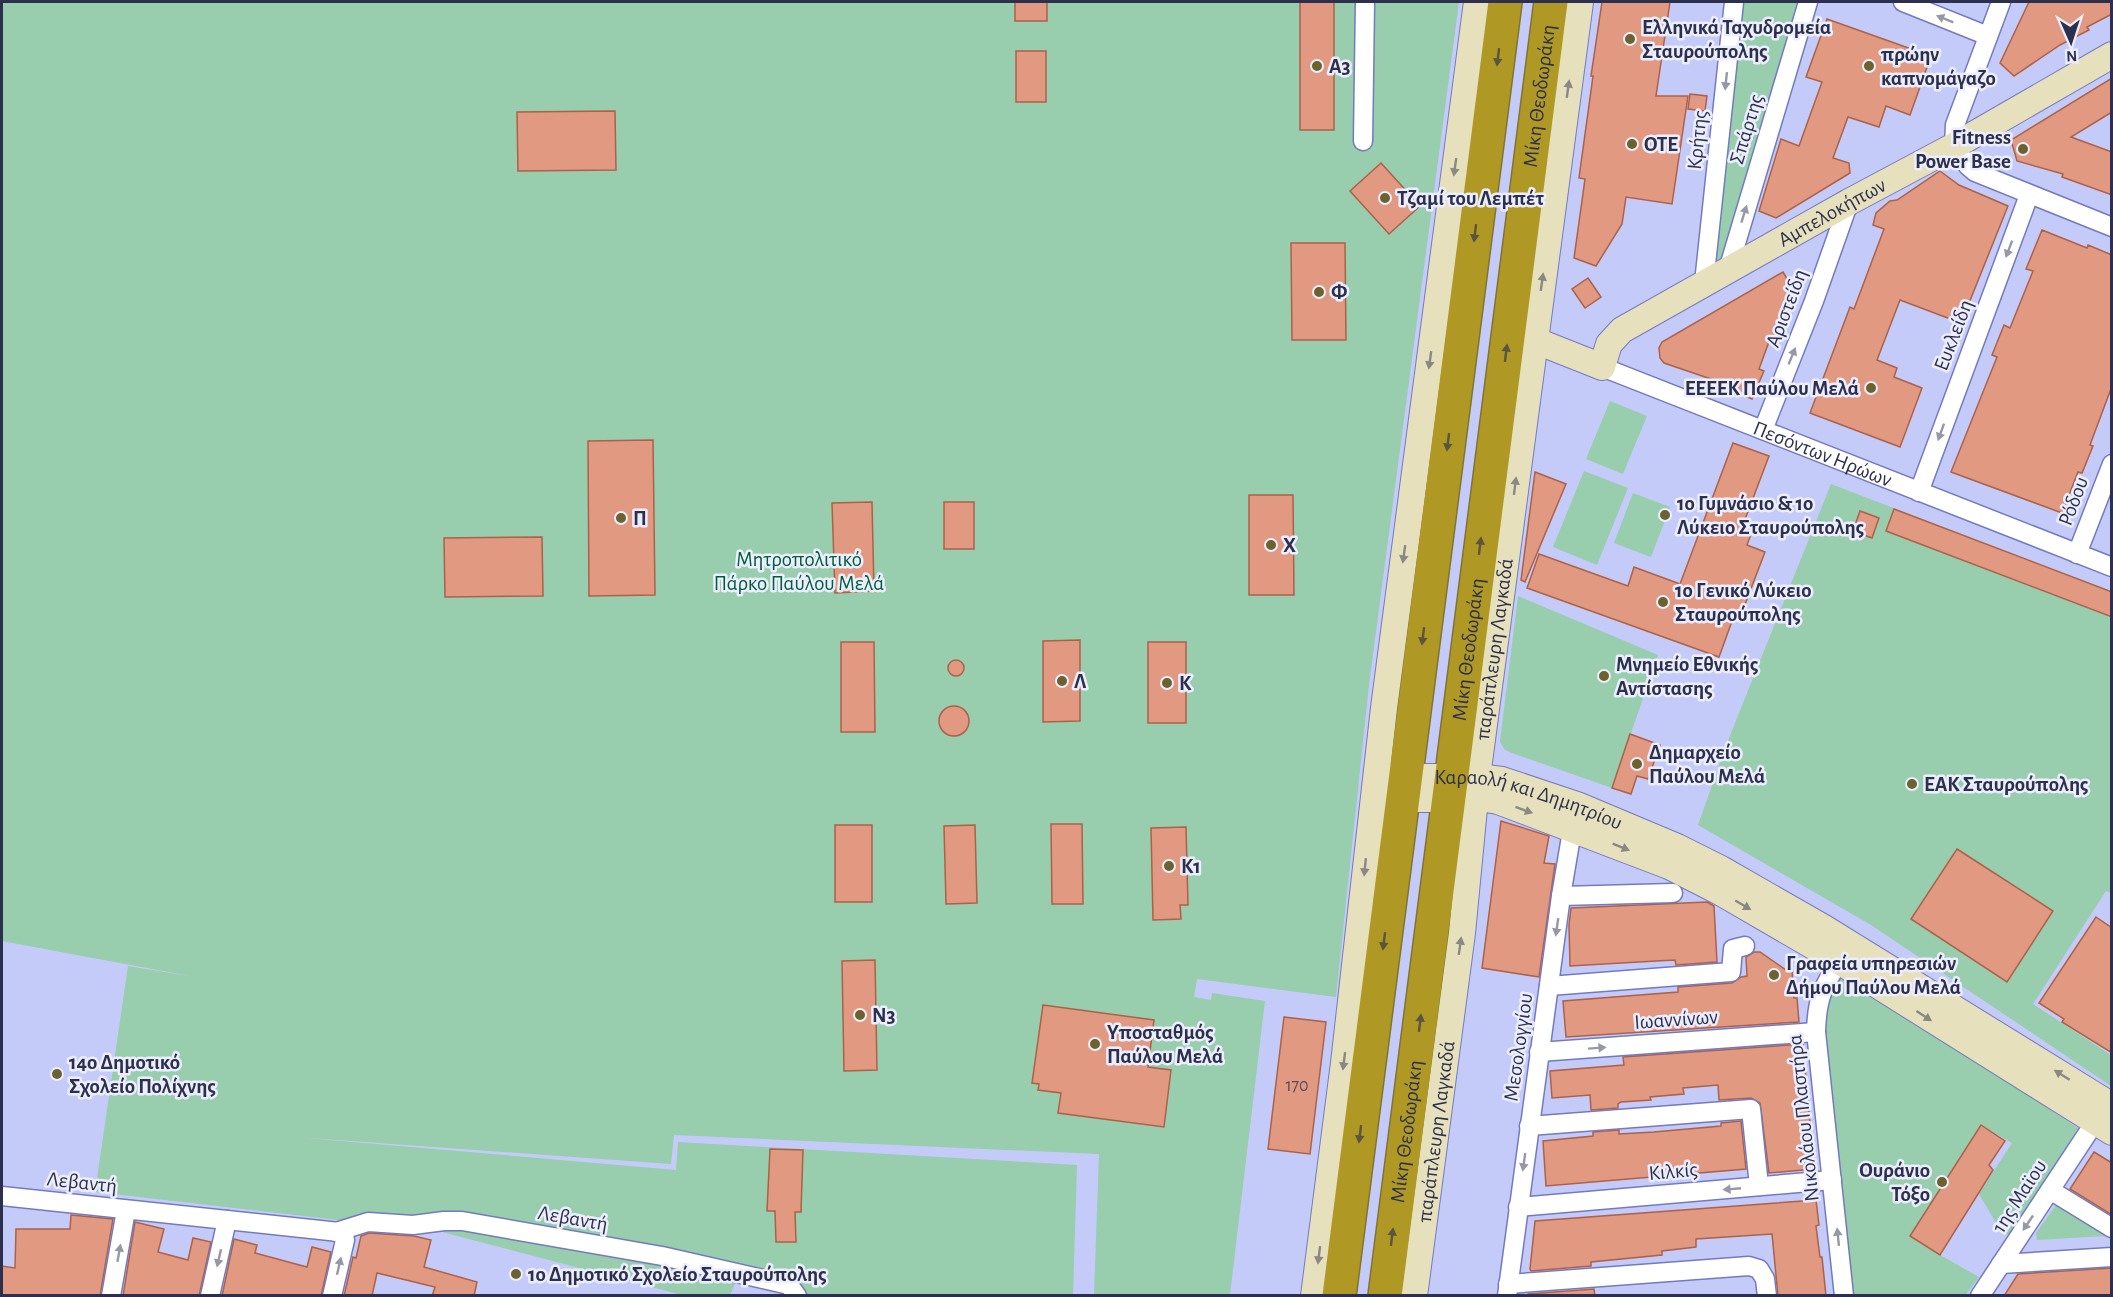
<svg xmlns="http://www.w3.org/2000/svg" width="2113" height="1297" font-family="'Alegreya Sans',sans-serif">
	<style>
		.green { fill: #98cdae }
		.building { fill: #e19982; stroke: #ac6149; stroke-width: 1.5 }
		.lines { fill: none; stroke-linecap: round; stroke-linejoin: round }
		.street-casing { stroke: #737abf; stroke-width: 21 }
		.secondary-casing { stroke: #737abf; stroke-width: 28 }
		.highway-casing { stroke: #817432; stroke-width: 36 }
		.street { stroke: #fff; stroke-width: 18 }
		.secondary { stroke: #e7e0bd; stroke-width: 26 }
		.highway { stroke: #af9924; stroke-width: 33 }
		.oneway { fill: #9698a6 }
		.oneway2 { fill: #5a553f }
		.oneway3 { fill: #8a8885 }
		.poi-dot { fill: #6c622f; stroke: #eceefe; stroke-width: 2 }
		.labels { text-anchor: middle; stroke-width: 5; stroke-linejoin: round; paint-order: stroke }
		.number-label { font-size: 18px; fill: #594a5a }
		.poi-label { font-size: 21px; font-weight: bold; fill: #2c304d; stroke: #eceefe; text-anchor: start }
		.street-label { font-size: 21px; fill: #2c304d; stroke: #eceefe }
		.park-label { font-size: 21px; fill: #005e39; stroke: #eceefe }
	</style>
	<rect width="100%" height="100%" fill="#c5cbf8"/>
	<g class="green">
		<polygon points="2,2 1459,2 1369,685 1336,997 1197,979 1194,997 1211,1000 1212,993 1265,1001 1230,1295 1094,1295 1099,1154 674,1135 671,1164 295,1137 676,1170 678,1142 1077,1165 1073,1296 802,1296 736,1281 730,1295 682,1295 442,1232 95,1192 128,966 195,977 2,941"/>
		<polygon points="1734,2 1808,2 1728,270 1704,283"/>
		<polygon points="1610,401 1647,416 1623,474 1586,459"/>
		<polygon points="1584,471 1628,488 1597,565 1553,547"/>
		<polygon points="1831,484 2111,592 2111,893 2106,891 2033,1004 2111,1055 2111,1086 1871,925 1698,825 1727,743"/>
		<polygon points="1633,493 1670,507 1651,557 1614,543"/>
		<polygon points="1518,596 1658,655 1612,788 1509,752 1504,749 1500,741"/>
		<polygon points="1840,972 2078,1128 2009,1236 1996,1223 1979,1194 2012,1143 1982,1126 1940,1255 1979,1277 1966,1295 1852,1295 1824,1029 1828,993"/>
		<polygon points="2057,1204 2109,1233 2106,1236 2037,1240 2036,1233"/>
	</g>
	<g class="building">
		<rect x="1015" y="2" width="32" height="19"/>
		<rect x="1300" y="2" width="34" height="128"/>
		<polygon points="1602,2 1670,2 1656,96 1688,96 1672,204 1626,197 1622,224 1596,266 1574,258 1585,179 1579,178 1593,76 1591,76"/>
		<polygon points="2029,2 2112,2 2112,14 2087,27 2089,30 2060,45 2014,76 2000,63"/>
		<polygon points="1827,19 1931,56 1910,115 1886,106 1879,127 1848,117 1833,158 1849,163 1850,173 1776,218 1759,211 1781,139 1799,146 1822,82 1806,77"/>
		<rect x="1016" y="51" width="30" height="51"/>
		<polygon points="2112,78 2112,112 2071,137 2112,152 2112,195 2062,177 2063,174 2017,161 2011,140"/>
		<polygon points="1690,94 1707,96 1705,111 1688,109"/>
		<polygon points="615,111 616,170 518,171 517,112"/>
		<polygon points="1381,163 1420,206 1389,234 1350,191"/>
		<polygon points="1940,171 1959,185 2008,206 1961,323 1900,300 1877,360 1897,368 1894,377 1922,388 1900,447 1810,413 1850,307 1854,309 1884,229 1873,225 1876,213 1890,201 1897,200"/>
		<polygon points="2042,230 2087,248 2088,245 2112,255 2112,386 2090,445 2093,446 2082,473 2078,472 2062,513 1951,472 1997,357 1992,355 2004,325 2010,328 2033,271 2026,269"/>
		<polygon points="1291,243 1345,243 1346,340 1292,340"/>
		<polygon points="1783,272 1795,292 1777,341 1770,339 1759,369 1764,371 1752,399 1716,384 1717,381 1664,363 1660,358 1659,348 1662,342"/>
		<polygon points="1588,278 1601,297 1585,308 1572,289"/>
		<polygon points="653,440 655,595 589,596 588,441"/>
		<polygon points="1733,443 1769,456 1744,522 1754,526 1747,545 1765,552 1741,615 1735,613 1719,657 1527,588 1539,554 1628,586 1634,567 1680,584"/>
		<polygon points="1535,472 1566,484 1525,582 1521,580"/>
		<polygon points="1249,495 1293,495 1294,595 1249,595"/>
		<polygon points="872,502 874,591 835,593 832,503"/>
		<rect x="944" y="502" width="30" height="47"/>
		<polygon points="1894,509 2112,592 2112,617 1886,531"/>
		<polygon points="1860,511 1879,518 1872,538 1853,531"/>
		<polygon points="542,537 543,596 445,597 444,538"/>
		<polygon points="1080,640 1080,721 1043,722 1043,641"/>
		<polygon points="841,642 874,642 875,732 841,732"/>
		<rect x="1148" y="642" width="38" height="81"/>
		<circle cx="956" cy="668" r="8"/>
		<circle cx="954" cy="721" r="15"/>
		<polygon points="1630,734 1660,745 1648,779 1637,776 1631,794 1612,788"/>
		<polygon points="1501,821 1549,836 1544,863 1555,864 1539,977 1482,968"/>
		<polygon points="1051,824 1082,824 1083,904 1052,904"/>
		<rect x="835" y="825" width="37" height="77"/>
		<polygon points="975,825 977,903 946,904 944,826"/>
		<polygon points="1186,827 1188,905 1180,905 1181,919 1153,920 1151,828"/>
		<polygon points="1957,849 2053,911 2007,982 1911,919"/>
		<polygon points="1707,902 1714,906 1717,962 1676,965 1675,960 1656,961 1570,966 1569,925 1571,908"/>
		<polygon points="2096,917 2112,928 2112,1053 2062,1022 2064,1019 2039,1003"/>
		<polygon points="1754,952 1760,952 1786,970 1792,970 1794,998 1797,998 1799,1022 1566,1037 1563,1001 1678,992 1678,987 1732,983 1741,977 1747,976 1746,957"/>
		<polygon points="875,960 877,1070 844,1071 842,961"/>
		<polygon points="1043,1005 1154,1020 1148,1067 1171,1070 1164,1127 1058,1113 1061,1093 1038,1090 1039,1084 1032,1083"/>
		<polygon points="1284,1017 1326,1022 1310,1154 1268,1149"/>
		<polygon points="1803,1044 1814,1169 1769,1173 1760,1103 1751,1098 1719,1100 1718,1085 1683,1088 1684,1094 1650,1097 1651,1100 1621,1102 1618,1104 1618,1108 1591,1110 1590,1095 1552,1098 1550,1071 1624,1065 1623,1057"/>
		<polygon points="1741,1121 1746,1169 1546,1186 1543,1141 1593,1136 1593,1132 1619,1130 1619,1134 1654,1132 1721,1126 1721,1123"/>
		<polygon points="1981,1125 2005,1141 1989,1165 1993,1170 1940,1255 1910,1236"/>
		<polygon points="770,1149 803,1150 801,1212 795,1212 796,1242 776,1242 775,1211 767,1211"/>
		<polygon points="2094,1152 2112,1163 2112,1215 2070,1189"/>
		<polygon points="1816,1200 1819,1225 1816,1226 1820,1257 1822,1257 1826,1296 1778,1296 1772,1234 1696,1239 1696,1247 1662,1251 1662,1255 1591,1262 1591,1266 1531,1271 1530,1269 1535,1221"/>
		<polygon points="71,1215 113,1219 100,1296 2,1296 2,1266 15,1268 16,1229 70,1229"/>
		<polygon points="135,1222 164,1229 158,1252 188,1260 193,1238 211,1242 199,1296 123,1296"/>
		<polygon points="369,1233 414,1236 431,1240 424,1267 477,1282 474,1296 432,1296 435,1287 377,1273 372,1296 344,1296 353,1257 356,1258 361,1236"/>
		<polygon points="234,1239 257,1245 255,1253 307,1267 312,1247 331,1252 321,1296 222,1296"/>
		<polygon points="2112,1268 2112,1296 2004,1296 2018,1274"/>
		<polygon points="1594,1289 1595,1296 1527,1296 1528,1294"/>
	</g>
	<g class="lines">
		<defs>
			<g id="street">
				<polyline points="1903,2 1988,36"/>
				<polyline points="2001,2 1955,125 1954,146 1968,166 1975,172 2112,227"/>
				<polyline points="1363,141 1365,2"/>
				<polyline points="1728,270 1808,2"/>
				<polyline points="1704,283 1734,2"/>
				<path id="s1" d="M1602 367 2112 567"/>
				<polyline points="1763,430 1814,301 1849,202"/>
				<polyline points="1919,492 2029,195"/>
				<polyline points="2077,554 2112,464"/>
				<polyline points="1561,896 1673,893"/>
				<polyline points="1549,986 1731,972 1733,949 1745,946"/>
				<polyline points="1539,1052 1816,1032"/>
				<polyline points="1529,1126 1751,1109 1759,1186"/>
				<polyline points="2050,1190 2112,1228"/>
				<polyline points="2,1196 339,1232 344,1236 345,1240 332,1296"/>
				<polyline points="1518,1207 1832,1180"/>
				<polyline points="336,1232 368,1222 413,1225 444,1221 462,1221 662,1256 789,1285 797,1296"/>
				<polyline points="2001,1264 2112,1257"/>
				<polyline points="1508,1284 1749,1266 1759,1269 1765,1279 1767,1296"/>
				<polyline points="111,1296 126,1210"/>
				<polyline points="210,1296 227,1220"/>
				<polyline points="1507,1296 1561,896 1574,819"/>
				<path d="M1844 1296 1816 1032C1817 993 1825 984 1845 952"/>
				<polyline points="1980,1296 2095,1122"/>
			</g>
			<g id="secondary">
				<path id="s2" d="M1534 340 1602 367 1609 344 1622 330 1849 202 1954 146 2112 55"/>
				<path id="s3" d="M1388 777H1477L1502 780 1577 805 1677 847 1721 869 1824 928 2112 1106"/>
				<polyline points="1385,799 1486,799 1498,801 1669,866 1720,892 1839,961 2112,1132"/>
				<polyline points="1314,1296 1344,1063 1384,708 1477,2"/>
				<path id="s4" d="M1414 1296 1462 933 1477 777 1580 2"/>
			</g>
			<g id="highway">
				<polyline points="1339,1296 1505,2"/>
				<path id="s5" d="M1385 1296 1551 2"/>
			</g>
		</defs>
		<use href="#street" class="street-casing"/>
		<use href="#secondary" class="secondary-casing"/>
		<use href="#highway" class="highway-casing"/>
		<use href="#street" class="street"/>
		<use href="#secondary" class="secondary"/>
		<use href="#highway" class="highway"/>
	</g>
	<defs><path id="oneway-solid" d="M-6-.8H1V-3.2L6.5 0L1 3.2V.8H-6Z" transform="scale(1.5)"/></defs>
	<g class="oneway">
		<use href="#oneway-solid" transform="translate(1945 19) rotate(-158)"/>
		<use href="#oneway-solid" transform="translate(1726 81) rotate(96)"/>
		<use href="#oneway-solid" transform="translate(1744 214) rotate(-73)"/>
		<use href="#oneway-solid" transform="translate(2009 249) rotate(111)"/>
		<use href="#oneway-solid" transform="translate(1792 356) rotate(-68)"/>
		<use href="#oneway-solid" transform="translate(1941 432) rotate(110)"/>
		<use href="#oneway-solid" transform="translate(1557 927) rotate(98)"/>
		<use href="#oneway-solid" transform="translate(1597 1048) rotate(-4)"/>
		<use href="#oneway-solid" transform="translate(1524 1162) rotate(98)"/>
		<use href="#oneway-solid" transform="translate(1732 1189) rotate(175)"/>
		<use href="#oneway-solid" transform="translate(2028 1223) rotate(124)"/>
		<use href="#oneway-solid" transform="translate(1838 1237) rotate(-96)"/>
		<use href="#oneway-solid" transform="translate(119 1253) rotate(-80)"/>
		<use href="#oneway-solid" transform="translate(219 1258) rotate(103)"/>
		<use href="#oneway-solid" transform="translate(339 1266) rotate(-77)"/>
	</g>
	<g class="oneway2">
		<use href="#oneway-solid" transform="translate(1498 57) rotate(97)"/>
		<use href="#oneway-solid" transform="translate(1475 233) rotate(97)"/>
		<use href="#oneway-solid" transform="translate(1506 353) rotate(-83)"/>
		<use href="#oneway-solid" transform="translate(1448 442) rotate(97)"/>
		<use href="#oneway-solid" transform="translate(1480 546) rotate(-83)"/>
		<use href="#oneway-solid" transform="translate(1423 636) rotate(97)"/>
		<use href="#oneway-solid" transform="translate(1384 941) rotate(97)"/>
		<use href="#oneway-solid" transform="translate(1420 1023) rotate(-83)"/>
		<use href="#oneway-solid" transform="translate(1360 1134) rotate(97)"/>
		<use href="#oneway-solid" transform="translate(1392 1237) rotate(-83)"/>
	</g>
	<g class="oneway3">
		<use href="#oneway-solid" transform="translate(1568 89) rotate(-82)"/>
		<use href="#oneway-solid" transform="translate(1455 167) rotate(98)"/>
		<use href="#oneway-solid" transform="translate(1542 282) rotate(-82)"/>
		<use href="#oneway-solid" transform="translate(1430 360) rotate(98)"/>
		<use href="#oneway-solid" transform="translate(1515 486) rotate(-83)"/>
		<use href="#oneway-solid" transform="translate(1404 554) rotate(98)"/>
		<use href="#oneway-solid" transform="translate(1524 810) rotate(20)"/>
		<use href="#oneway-solid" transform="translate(1621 847) rotate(22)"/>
		<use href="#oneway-solid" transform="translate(1365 867) rotate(96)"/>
		<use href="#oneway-solid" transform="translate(1743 905) rotate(30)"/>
		<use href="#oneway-solid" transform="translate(1460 946) rotate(-82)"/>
		<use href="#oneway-solid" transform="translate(1924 1016) rotate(33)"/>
		<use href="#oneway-solid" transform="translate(1344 1061) rotate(97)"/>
		<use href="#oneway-solid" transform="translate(2062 1075) rotate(-148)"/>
		<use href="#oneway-solid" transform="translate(1319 1255) rotate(97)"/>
	</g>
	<g class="poi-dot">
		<circle cx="1630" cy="39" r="6"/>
		<circle cx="1317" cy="66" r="6"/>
		<circle cx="1869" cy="66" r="6"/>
		<circle cx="1632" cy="144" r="6"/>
		<circle cx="2023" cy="149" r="6"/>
		<circle cx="1385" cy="198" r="6"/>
		<circle cx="1319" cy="292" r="6"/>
		<circle cx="1871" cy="388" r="6"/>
		<circle cx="1665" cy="515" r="6"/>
		<circle cx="621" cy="518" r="6"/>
		<circle cx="1271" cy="545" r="6"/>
		<circle cx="1663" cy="602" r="6"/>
		<circle cx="1604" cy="676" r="6"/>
		<circle cx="1062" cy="681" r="6"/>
		<circle cx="1167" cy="683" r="6"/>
		<circle cx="1637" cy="764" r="6"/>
		<circle cx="1912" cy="784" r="6"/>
		<circle cx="1169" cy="866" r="6"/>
		<circle cx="1774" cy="975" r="6"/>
		<circle cx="860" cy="1015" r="6"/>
		<circle cx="1095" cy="1044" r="6"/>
		<circle cx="57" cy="1074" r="6"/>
		<circle cx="1942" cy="1182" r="6"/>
		<circle cx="516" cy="1274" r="6"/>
	</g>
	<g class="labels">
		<g class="number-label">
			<text x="1297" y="1091">170</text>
		</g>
		<g class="poi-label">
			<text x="1642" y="34">Ελληνικά Ταχυδρομεία<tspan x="1642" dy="24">Σταυρούπολης</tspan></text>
			<text x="1881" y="61">πρώην<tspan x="1881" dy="24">καπνομάγαζο</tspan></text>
			<text x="1329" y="73">Α3</text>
			<text x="2011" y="144" text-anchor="end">Fitness<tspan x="2011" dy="24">Power Base</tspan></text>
			<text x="1644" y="151">ΟΤΕ</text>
			<text x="1397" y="205">Τζαμί του Λεμπέτ</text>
			<text x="1331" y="299">Φ</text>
			<text x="1859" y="395" text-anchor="end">ΕΕΕΕΚ Παύλου Μελά</text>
			<text x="1677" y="510">1ο Γυμνάσιο &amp; 1ο<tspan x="1677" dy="24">Λύκειο Σταυρούπολης</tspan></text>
			<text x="633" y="525">Π</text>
			<text x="1283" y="552">Χ</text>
			<text x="1675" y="597">1ο Γενικό Λύκειο<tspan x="1675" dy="24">Σταυρούπολης</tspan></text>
			<text x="1616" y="671">Μνημείο Εθνικής<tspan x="1616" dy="24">Αντίστασης</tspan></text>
			<text x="1074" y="688">Λ</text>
			<text x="1179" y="690">Κ</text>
			<text x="1649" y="759">Δημαρχείο<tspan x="1649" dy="24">Παύλου Μελά</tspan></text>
			<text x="1924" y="791">EAK Σταυρούπολης</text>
			<text x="1181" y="873">Κ1</text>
			<text x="1786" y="970">Γραφεία υπηρεσιών<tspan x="1786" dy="24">Δήμου Παύλου Μελά</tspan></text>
			<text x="872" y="1022">Ν3</text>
			<text x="1107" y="1039">Υποσταθμός<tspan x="1107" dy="24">Παύλου Μελά</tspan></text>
			<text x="69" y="1069">14ο Δημοτικό<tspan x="69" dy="24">Σχολείο Πολίχνης</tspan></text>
			<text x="1930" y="1177" text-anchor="end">Ουράνιο<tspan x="1930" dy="24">Τόξο</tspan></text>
			<text x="528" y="1281">1ο Δημοτικό Σχολείο Σταυρούπολης</text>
		</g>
		<g class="street-label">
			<text dy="7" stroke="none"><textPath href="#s5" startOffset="1210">Μίκη Θεοδωράκη</textPath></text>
			<text transform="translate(1746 129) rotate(-73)" y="7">Σπάρτης</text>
			<text transform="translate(1697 140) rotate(-84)" y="7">Κρήτης</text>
			<text dy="7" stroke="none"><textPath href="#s2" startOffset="357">Αμπελοκήπων</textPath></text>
			<text transform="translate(1786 308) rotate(-69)" y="7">Αριστείδη</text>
			<text transform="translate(1953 335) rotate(-69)" y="7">Ευκλείδη</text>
			<text dy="7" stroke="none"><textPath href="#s1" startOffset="237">Πεσόντων Ηρώων</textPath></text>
			<text transform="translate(2073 501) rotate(-69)" y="7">Ρόδου</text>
			<text dy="7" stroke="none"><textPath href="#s5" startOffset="652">Μίκη Θεοδωράκη</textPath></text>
			<text dy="7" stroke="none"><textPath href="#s4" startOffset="652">παράπλευρη Λαγκαδά</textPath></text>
			<text dy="7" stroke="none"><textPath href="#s3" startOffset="144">Καραολή και Δημητρίου</textPath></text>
			<text transform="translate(1676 1019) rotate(-4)" y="7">Ιωαννίνων</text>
			<text transform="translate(1518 1047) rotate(-82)" y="7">Μεσολογγίου</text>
			<text transform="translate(1803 1118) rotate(-96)" y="7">Νικολάου Πλαστήρα</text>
			<text dy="7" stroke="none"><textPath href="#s4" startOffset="166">παράπλευρη Λαγκαδά</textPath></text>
			<text dy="7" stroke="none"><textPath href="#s5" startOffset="166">Μίκη Θεοδωράκη</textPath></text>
			<text transform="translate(1673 1171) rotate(-5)" y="7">Κιλκίς</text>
			<text transform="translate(82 1182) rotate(6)" y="7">Λεβαντή</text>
			<text transform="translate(2019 1196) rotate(-57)" y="7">1ης Μαϊου</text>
			<text transform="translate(573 1218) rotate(10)" y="7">Λεβαντή</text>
		</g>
		<g class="park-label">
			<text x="799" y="566">Μητροπολιτικό<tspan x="799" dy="24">Πάρκο Παύλου Μελά</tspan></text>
		</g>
	</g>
	<rect width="2113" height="1297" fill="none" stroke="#2c304d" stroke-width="6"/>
	<g transform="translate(2071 42) rotate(177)" stroke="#eceefe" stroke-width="4.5" paint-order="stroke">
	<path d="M0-4.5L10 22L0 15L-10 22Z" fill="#2c304d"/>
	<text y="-9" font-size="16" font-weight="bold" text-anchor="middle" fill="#2c304d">N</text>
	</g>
</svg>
